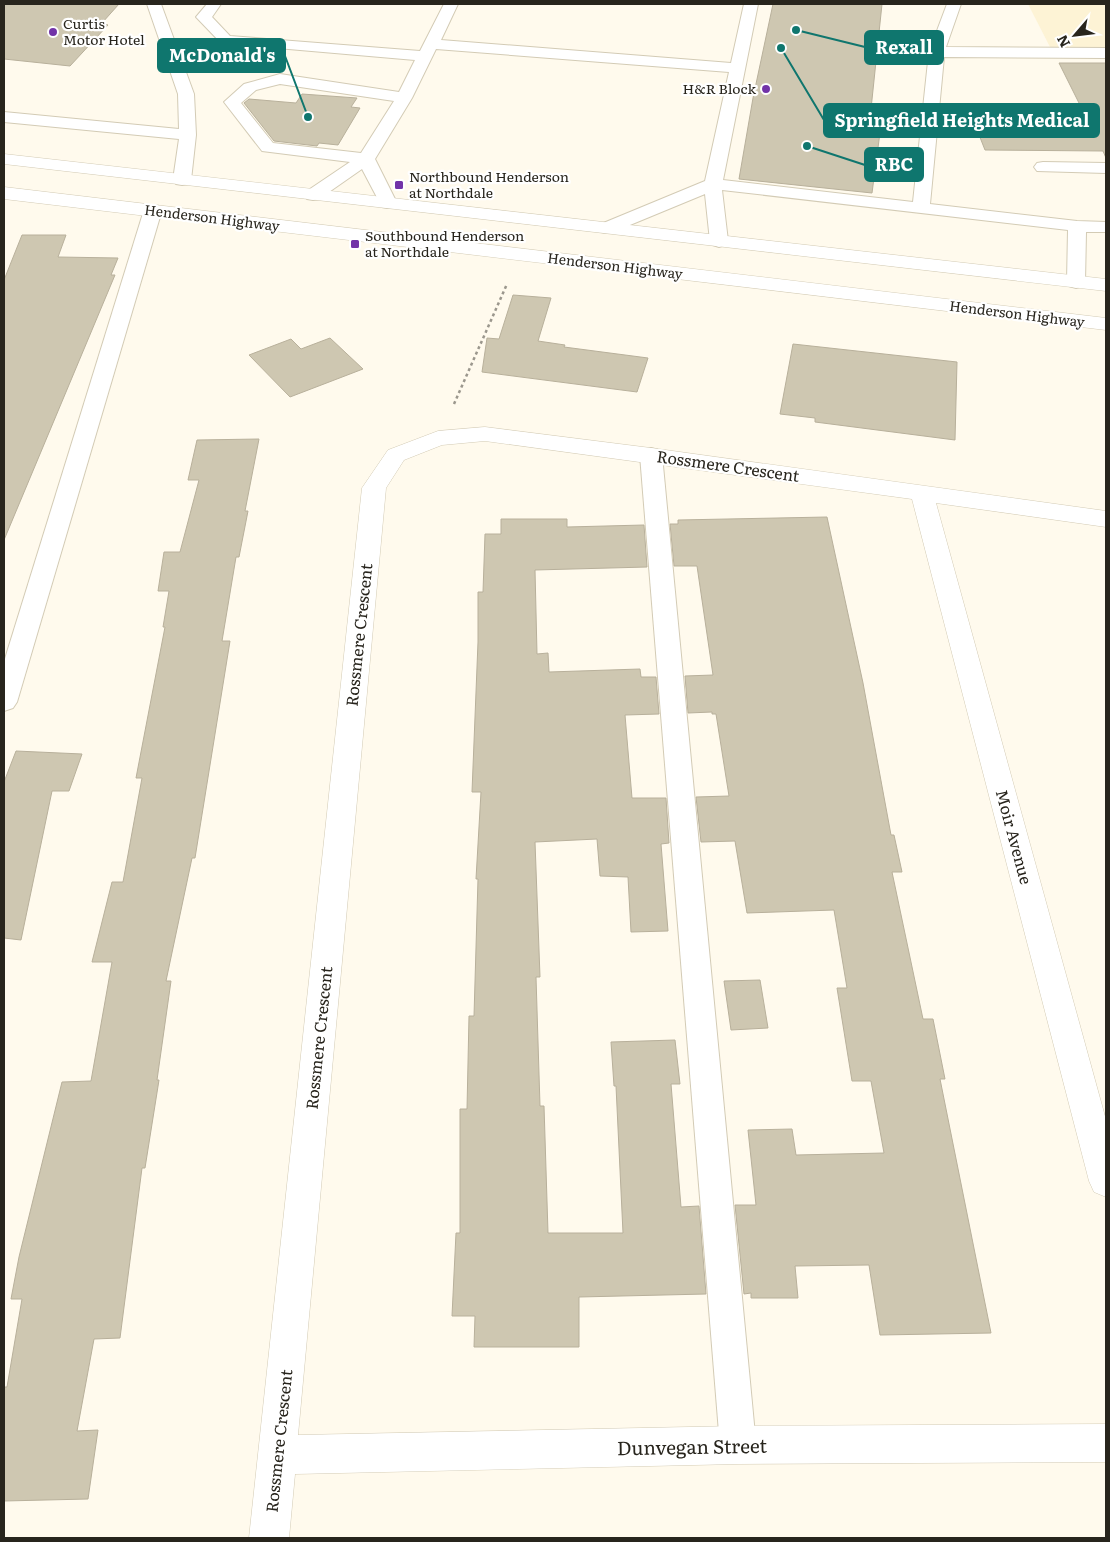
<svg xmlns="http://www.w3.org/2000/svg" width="1110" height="1542" font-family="Literata,serif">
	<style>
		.built { fill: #fdf3d5 }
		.building { fill: #cec7b1; stroke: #b8b09b }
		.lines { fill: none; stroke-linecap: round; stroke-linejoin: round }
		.lane-casing { stroke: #d3cbb5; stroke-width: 2 }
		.street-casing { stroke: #d3cbb5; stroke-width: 1 }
		.secondary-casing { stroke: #d3cbb5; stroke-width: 1 }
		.path { stroke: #9b978d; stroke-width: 2.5; stroke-dasharray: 3 3; stroke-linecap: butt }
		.lane { fill: #fff; fill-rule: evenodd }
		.street { fill: #fff; fill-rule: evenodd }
		.secondary { fill: #fff; fill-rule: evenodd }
		.poi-dot { fill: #7233a8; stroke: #fff; stroke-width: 2 }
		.labels { text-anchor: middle; stroke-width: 4.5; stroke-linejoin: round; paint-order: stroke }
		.far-poi-label { font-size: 14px; fill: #28251d; stroke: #fff; text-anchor: start }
		.far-street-label { font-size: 14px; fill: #28251d; stroke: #fff }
		.street-label { font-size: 16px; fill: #28251d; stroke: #fff }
		.near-street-label { font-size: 19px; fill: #28251d; stroke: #fff }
		.leader { fill: none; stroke: #0f766e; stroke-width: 2 }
		.callout-dot { fill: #0f766e; stroke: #fff; stroke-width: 2 }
		.callout { fill: #0f766e; stroke: #0f766e; stroke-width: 2 }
		.callout-label { font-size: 18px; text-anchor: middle; font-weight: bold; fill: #fff }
	</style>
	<rect width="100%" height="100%" fill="#fffaed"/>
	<polygon class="built" points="1028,4 1106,4 1106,47 1050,47"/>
	<g class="building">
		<polygon points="4,4 119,4 102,23 108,25 70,66 4,59"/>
		<polygon points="773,4 882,4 871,109 883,110 872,193 739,179 753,98"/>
		<polygon points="1059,63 1106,63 1106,158 1103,151 985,150 968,107 1081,107"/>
		<polygon points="302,94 357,98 351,107 360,108 338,145 319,143 317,146 274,141 244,103 249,99 296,103"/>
		<polygon points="22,235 66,235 58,257 118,258 111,275 115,275 4,540 4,280"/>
		<polygon points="513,295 551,298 538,341 565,345 564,347 648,358 637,392 482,372 487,338 499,339"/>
		<polygon points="330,338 363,369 290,397 249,355 291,339 301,349"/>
		<polygon points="793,344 957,362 955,440 815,422 815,418 780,414"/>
		<polygon points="259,439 245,511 248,511 239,557 236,557 222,641 230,641 195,858 192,858 166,981 171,981 157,1080 159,1080 145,1168 142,1168 120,1338 94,1339 77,1431 98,1430 88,1499 4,1501 4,1387 7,1387 22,1299 11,1299 19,1257 62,1082 91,1081 112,962 92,962 112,882 123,882 142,778 136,778 165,627 163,627 169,591 158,591 164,552 180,552 199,480 188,480 197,440"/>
		<polygon points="827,517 863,683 891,835 894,835 902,872 892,872 923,1019 933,1019 945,1079 940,1079 991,1333 880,1335 869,1265 795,1266 798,1298 751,1298 751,1293 744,1294 735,1205 756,1205 748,1130 792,1129 796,1155 884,1153 871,1081 852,1081 837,988 847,988 834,910 747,913 735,841 701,842 696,797 729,796 716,714 712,714 712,712 688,713 685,676 713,675 697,566 674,566 670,524 678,524 678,520"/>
		<polygon points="501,519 567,519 567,527 644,525 647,567 535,570 537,654 548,653 549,672 640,669 641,677 656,677 659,714 625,715 632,798 666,798 669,843 661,844 668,931 631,932 628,877 600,876 597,839 535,842 540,977 536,977 540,1106 544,1106 548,1233 623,1233 616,1086 614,1086 611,1042 675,1040 680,1084 671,1084 681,1207 699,1206 706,1294 579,1297 579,1347 474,1347 475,1316 452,1316 456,1233 460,1233 460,1109 467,1109 469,1016 474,1016 478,879 476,879 481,792 472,792 478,642 478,592 483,592 485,534 501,534"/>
		<polygon points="16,751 82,754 69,791 52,791 21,940 4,938 4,782"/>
		<polygon points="760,980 768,1028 731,1030 724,981"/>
	</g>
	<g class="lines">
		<defs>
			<g id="lane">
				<polygon points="147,4 161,4 194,94 196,135 191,180 188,184 182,185 176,184 173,180 179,139 4,122 4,112 179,129 178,94"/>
				<path d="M207 4H221L212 17 230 36 420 51 444 4H458L441 40 731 63 744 4H758L723 180 913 202 929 52 947 4H961L946 47 1106 48V58L944 57 930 204 1077 221 1106 222V232H1086L1085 282 1083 286 1076 288 1069 286 1067 282 1068 230 722 190 728 241 725 245 719 247 713 245 710 241 705 194 613 232 607 233 601 232 598 228 601 224 705 181 729 72 436 49 412 98 375 159 397 203 394 207 388 208 382 207 362 169 319 199 313 200 307 199 304 195 307 191 350 162 262 151 224 102 244 84 280 74 399 92 415 60 221 43 196 17ZM280 84 394 101 361 153 273 143 241 103 256 90Z"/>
				<polygon points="1043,162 1106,163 1106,173 1037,171 1034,167 1037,163"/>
				<polygon points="153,205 159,206 162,210 17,702 13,708 4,711 4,662 144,210 147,206"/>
				<polygon points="651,448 659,450 662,455 756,1445 751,1458 738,1463 725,1458 720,1445 640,455 643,450"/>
			</g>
			<polygon id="street" points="485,427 651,448 1106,511 1106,527 936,503 1106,1120 1106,1197 1094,1192 1089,1181 912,499 485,441 442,445 404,460 386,488 298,1435 738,1426 1106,1424 1106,1462 738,1464 295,1474 289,1538 249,1538 362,488 388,450 438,431"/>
			<g id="secondary">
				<polygon points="4,154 1106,279 1106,291 4,164"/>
				<polygon points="4,187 1106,318 1106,330 4,199"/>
			</g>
		</defs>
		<use href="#lane" class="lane-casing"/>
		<use href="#street" class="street-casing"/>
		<use href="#secondary" class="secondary-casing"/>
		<polyline class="path" points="454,404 507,284"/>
		<use href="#lane" class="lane"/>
		<use href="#street" class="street"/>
		<use href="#secondary" class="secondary"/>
	</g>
	<g class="poi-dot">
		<circle cx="53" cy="32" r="5"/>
		<circle cx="766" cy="89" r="5"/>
		<rect x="394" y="180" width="10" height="10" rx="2.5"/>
		<rect x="350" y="239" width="10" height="10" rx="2.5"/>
	</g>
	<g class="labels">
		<g class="far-poi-label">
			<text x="63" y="29">Curtis<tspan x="63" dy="16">Motor Hotel</tspan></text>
			<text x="756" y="94" text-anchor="end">H&amp;R Block</text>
			<text x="409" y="182">Northbound Henderson<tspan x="409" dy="16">at Northdale</tspan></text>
			<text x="365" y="241">Southbound Henderson<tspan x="365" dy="16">at Northdale</tspan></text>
		</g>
		<g class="far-street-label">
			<text transform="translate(212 218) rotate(7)" y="5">Henderson Highway</text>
			<text transform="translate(615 266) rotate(7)" y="5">Henderson Highway</text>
			<text transform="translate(1017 314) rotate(7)" y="5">Henderson Highway</text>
		</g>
		<g class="street-label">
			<text transform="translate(728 466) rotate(8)" y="6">Rossmere Crescent</text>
			<text transform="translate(359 635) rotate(-84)" y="6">Rossmere Crescent</text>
			<text transform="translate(1014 837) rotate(75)" y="6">Moir Avenue</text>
			<text transform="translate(319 1038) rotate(-84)" y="6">Rossmere Crescent</text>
			<text transform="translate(279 1441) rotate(-84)" y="6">Rossmere Crescent</text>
		</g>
		<g class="near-street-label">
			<text transform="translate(692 1447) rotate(-1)" y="7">Dunvegan Street</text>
		</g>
	</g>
	<path class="leader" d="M796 30L865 47M308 117L285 56M781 48L824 120M807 146L865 165"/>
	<g class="callout-dot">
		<circle cx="796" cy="30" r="5"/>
		<circle cx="308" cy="117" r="5"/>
		<circle cx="781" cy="48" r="5"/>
		<circle cx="807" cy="146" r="5"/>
	</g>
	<g class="callout">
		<rect x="865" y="31" width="78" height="33" rx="5"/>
		<rect x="158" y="39" width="127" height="33" rx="5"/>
		<rect x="824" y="104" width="275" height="33" rx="5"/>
		<rect x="865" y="148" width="58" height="33" rx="5"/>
	</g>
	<g class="callout-label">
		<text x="904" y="54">Rexall</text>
		<text x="222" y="62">McDonald's</text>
		<text x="962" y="127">Springfield Heights Medical</text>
		<text x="894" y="171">RBC</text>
	</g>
	<rect width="1110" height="1542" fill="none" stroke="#28251d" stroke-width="10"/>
	<g transform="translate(1075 35) rotate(242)" stroke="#ffffff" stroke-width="4" paint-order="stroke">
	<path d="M0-4L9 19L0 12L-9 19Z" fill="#28251d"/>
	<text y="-8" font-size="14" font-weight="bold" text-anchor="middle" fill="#28251d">N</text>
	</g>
</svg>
